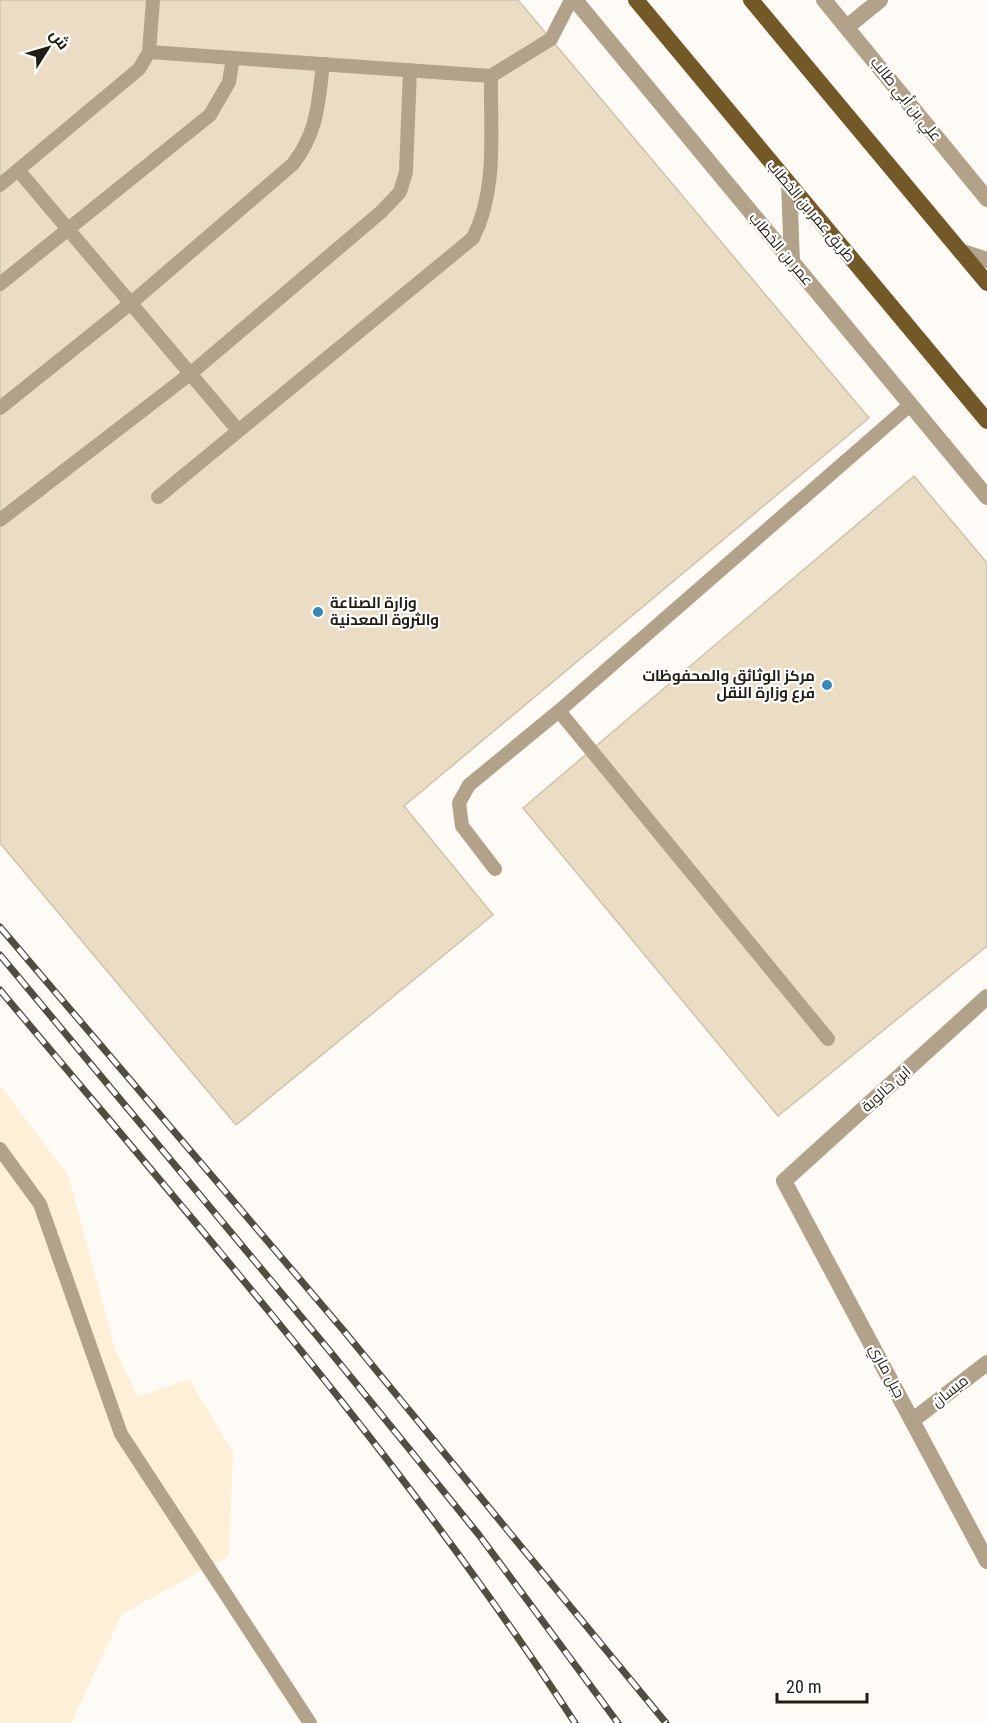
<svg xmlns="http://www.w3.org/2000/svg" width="987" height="1723" font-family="'Roboto Condensed',Cairo,sans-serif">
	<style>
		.built { fill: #feefd7 }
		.building { fill: #ebdcc4; stroke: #d0c2ab; stroke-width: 1.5 }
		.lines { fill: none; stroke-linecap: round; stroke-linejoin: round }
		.service { stroke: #b2a289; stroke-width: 14 }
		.minor { stroke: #b2a289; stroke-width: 16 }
		.tertiary { stroke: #b2a289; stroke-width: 16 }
		.primary { stroke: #745928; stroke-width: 16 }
		.rail-casing { stroke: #514d45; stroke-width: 7 }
		.rail { stroke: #fff; stroke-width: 4.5; stroke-dasharray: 14; stroke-linecap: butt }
		.poi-dot { fill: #3a88ba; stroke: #fff; stroke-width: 2 }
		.labels { text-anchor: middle; stroke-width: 4.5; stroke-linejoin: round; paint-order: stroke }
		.street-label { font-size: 15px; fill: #221d14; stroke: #fff }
		.poi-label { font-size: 15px; font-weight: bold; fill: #221d14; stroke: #fff; text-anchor: start }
	</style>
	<rect width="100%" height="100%" fill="#fefbf6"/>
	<polygon class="built" points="0,1085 68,1175 115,1349 138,1397 189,1379 233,1452 229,1556 122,1614 71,1723 0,1723"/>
	<g class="building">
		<polygon points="0,0 88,0 63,21 74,36 0,95"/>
		<polygon points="0,0 88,0 63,21 74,36 0,95"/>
		<polygon points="0,0 518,0 869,418 404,806 493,915 236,1125 0,843"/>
		<polygon points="914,476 987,563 987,946 778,1116 523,808"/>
	</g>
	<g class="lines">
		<g class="service">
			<polyline points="149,52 491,76"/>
			<polyline points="18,170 237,429"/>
			<polyline points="0,185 139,69 149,52 153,0"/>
			<polyline points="0,284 210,115 229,82 233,58"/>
			<path d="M0 408 131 303 293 164C318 131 318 104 323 64"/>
			<path d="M158 497 473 238C498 189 490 130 491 76L551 39 571 0"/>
			<polyline points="0,520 190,374 381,212 400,192 406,172 410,70"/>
			<polyline points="559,711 828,1039"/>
			<polyline points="495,869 462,826 459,803 469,785 559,711 910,405"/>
			<polyline points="0,1149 40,1204 121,1434 310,1723"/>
		</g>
		<g class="minor">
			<polyline points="847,27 880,0"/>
			<polyline points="987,997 784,1181 987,1561"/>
			<polyline points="913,1420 987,1363"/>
		</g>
		<g class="tertiary">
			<polyline points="575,0 987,497"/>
			<polyline points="824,0 987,199"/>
			<polyline points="789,184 792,262"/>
			<polyline points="960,251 987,260"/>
		</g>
		<g class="primary">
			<polyline points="636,0 987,421"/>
			<polyline points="751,0 987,283"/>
		</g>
		<defs>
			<g id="rail">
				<polyline points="0,927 344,1331 666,1723"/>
				<polyline points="0,955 328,1349 479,1535 618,1723"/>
				<path d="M0 990C199 1228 406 1462 575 1723"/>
			</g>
		</defs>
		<use href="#rail" class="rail-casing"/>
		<use href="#rail" class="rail"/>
	</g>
	<g class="poi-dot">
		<circle cx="318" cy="612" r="6"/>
		<circle cx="827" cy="685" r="6"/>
	</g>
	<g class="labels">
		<g class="street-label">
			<text transform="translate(906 99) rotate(51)" y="5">علي بن أبي طالب</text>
			<text transform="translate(811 211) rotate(50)" y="5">طريق عمر بن الخطاب</text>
			<text transform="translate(781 249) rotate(50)" y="5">عمر بن الخطاب</text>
			<text transform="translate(886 1089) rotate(-42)" y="5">ابن خالوية</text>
			<text transform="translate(887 1371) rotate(62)" y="5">جبل ماري</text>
			<text transform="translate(950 1391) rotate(-38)" y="5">ميسان</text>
		</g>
		<g class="poi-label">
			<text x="330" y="608">وزارة الصناعة<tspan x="330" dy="17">والثروة المعدنية</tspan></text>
			<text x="815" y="681" text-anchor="end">مركز الوثائق والمحفوظات<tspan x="815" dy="17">فرع وزارة النقل</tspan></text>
		</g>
	</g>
	<g transform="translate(48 48) rotate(53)" stroke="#ffffff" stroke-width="4.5" paint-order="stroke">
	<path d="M0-4.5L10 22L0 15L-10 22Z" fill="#221d14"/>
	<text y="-9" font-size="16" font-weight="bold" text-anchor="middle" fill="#221d14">ش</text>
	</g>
	<path d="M777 1693v9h90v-9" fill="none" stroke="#221d14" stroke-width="3"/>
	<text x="786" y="1693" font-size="18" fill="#221d14" stroke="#ffffff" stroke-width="4.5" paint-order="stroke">20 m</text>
</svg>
